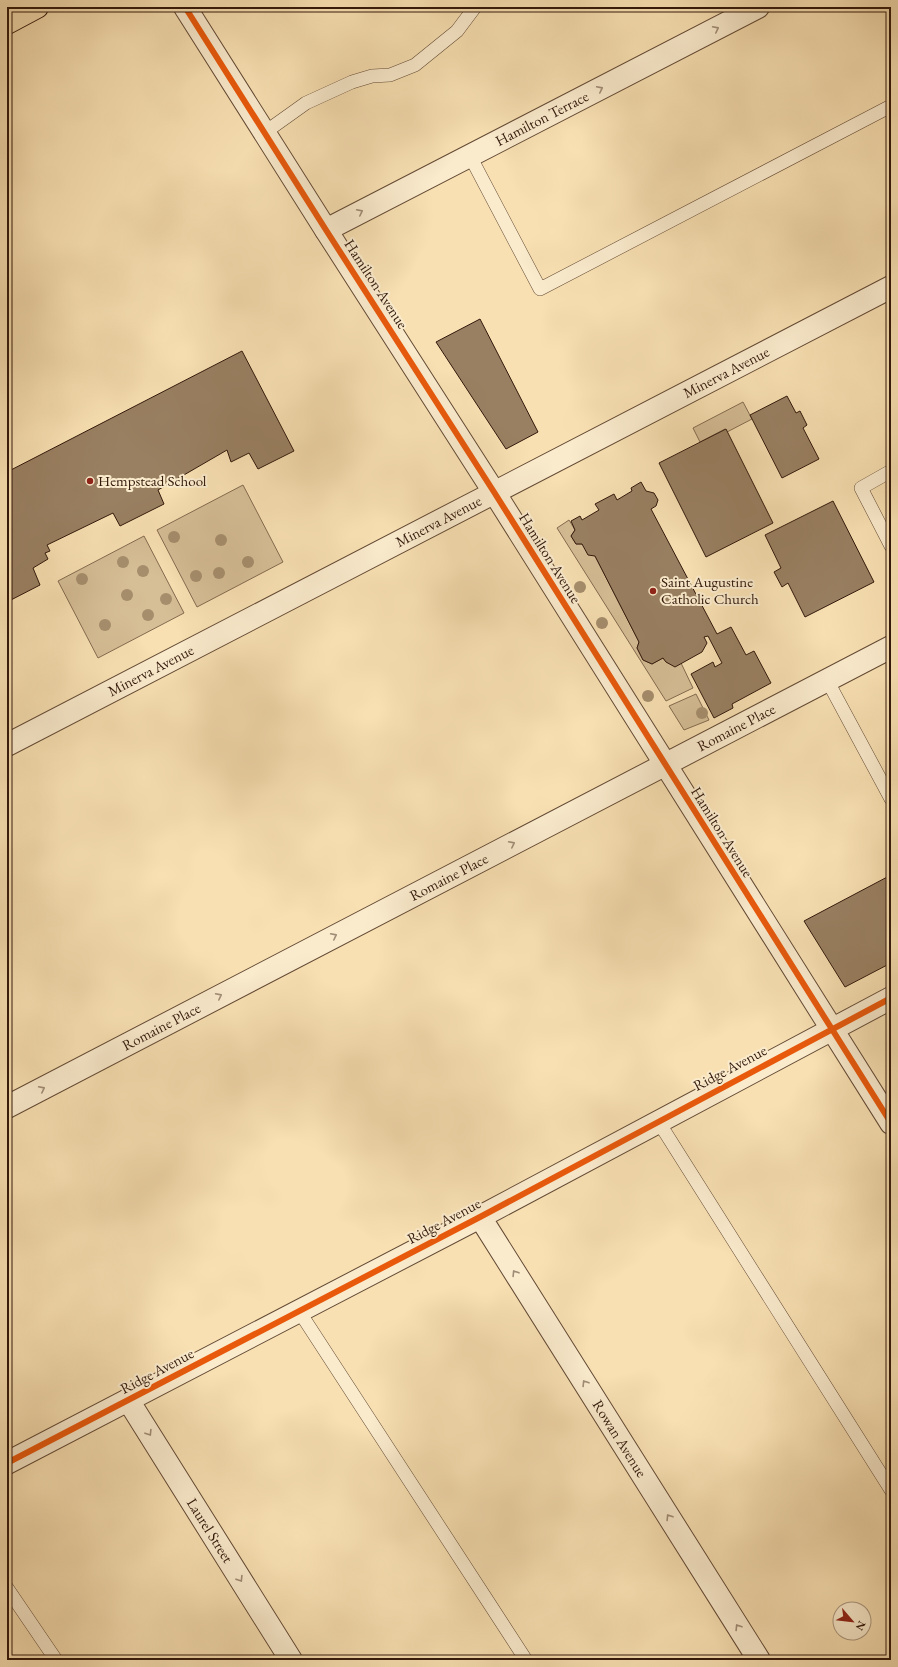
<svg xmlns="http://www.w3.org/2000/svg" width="898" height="1667" font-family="'EB Garamond',serif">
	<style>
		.green { fill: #d6be96; stroke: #846b50 }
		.building { fill: #998062; stroke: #32180b }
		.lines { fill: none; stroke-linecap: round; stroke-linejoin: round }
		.service-casing { stroke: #644a35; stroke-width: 14 }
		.minor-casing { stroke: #644a35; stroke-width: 24 }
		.tertiary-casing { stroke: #644a35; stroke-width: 24 }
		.primary-casing { stroke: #32180b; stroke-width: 24 }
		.service { stroke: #faebcd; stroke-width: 13 }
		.minor { stroke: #faebcd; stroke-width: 22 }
		.tertiary { stroke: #faebcd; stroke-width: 22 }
		.primary { stroke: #f8e0b2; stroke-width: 22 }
		.cycleway-casing { stroke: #faebcd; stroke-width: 8 }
		.cycleway { stroke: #e8590c; stroke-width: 6 }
		.tree { fill: #a68e6d }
		.oneway { stroke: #a08c76 }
		.poi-dot { fill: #8f2418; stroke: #faebcd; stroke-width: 1.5 }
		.labels { text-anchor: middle; stroke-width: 4; stroke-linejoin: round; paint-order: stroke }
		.street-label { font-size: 15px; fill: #32180b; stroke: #faebcd }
		.poi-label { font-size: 15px; fill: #32180b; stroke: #faebcd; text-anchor: start }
	</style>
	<rect width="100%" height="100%" fill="#f8e0b2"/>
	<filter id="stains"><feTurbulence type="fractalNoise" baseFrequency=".005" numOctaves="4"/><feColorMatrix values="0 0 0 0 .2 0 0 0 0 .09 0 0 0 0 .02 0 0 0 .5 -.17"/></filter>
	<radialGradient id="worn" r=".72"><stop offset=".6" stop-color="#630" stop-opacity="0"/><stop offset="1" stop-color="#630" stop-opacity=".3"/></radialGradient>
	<g class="green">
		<polygon points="743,402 752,419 727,432 725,429 700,442 693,428"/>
		<polygon points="243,485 283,562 197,607 157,530"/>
		<polygon points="569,520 575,530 571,536 576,544 582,544 595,556 639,642 637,648 643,660 652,664 663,658 666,662 675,666 681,663 693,688 666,701 557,528"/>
		<polygon points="144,536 184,613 98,658 58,581"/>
		<polygon points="696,694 709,720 684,730 669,706"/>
	</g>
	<g class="building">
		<polygon points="480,319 538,432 506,449 436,342"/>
		<polygon points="242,351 294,451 258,469 249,453 231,462 227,450 158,490 164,504 120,526 113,513 47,545 50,551 45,553 48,559 33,568 40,585 7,602 7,472"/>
		<polygon points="787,396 796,413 800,411 807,425 803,428 819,459 782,478 750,415"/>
		<polygon points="726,429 773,523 706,557 659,463"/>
		<polygon points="641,482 646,491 654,493 658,500 656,506 651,509 717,634 731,627 746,655 754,651 771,683 732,704 733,708 714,718 691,674 713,662 715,667 722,663 708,636 704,637 707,643 702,652 675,667 666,662 663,658 652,664 643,660 637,648 639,642 595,556 588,555 582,544 576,544 571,536 575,530 571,521 580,516 582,520 599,510 595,504 614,494 617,500 632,491 631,488"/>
		<polygon points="833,501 874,582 805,617 788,583 782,587 774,572 781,568 765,535"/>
		<polygon points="891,875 891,963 845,987 804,921"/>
	</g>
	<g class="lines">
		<defs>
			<g id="service">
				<polyline points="264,133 306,103 352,82 372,76 390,75 415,65 457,31 475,7"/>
				<polyline points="470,156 540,289 891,106"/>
				<polyline points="891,471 861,488 891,546"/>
				<polyline points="827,680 891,799"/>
				<polyline points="658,1121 891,1490"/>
				<polyline points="299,1311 526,1660"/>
				<polyline points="7,1588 56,1660"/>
			</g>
			<g id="minor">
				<path id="s1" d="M326 230 758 7"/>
				<path id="s2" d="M7 745 891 287"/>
				<path id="s3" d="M7 1107 891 647"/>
				<path id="s4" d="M480 1217 759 1660"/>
				<path id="s5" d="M128 1400 291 1660"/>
				<polyline points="7,1463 480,1217 891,998"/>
			</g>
			<polyline id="tertiary" points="185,7 326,230 494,492 891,1123"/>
			<polyline id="primary" points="7,23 37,7"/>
		</defs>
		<use href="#service" class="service-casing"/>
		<use href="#minor" class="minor-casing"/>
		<use href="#tertiary" class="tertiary-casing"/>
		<use href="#primary" class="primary-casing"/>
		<use href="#service" class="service"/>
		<use href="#minor" class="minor"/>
		<use href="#tertiary" class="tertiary"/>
		<use href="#primary" class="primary"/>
		<defs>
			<g id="cycleway">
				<polyline points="185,7 326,230 494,492 891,1123"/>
				<polyline points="7,1463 480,1217 891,998"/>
			</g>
		</defs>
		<use href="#cycleway" class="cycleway-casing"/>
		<use href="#cycleway" class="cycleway"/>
	</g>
	<g class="tree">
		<circle cx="174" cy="537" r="6"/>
		<circle cx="221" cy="540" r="6"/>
		<circle cx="123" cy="562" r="6"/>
		<circle cx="248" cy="562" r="6"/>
		<circle cx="143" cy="571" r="6"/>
		<circle cx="219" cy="573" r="6"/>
		<circle cx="196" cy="576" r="6"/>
		<circle cx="82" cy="579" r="6"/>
		<circle cx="580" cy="587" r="6"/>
		<circle cx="127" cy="595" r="6"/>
		<circle cx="166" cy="599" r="6"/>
		<circle cx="148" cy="615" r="6"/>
		<circle cx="602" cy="623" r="6"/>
		<circle cx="105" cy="625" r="6"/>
		<circle cx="648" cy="696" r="6"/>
		<circle cx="702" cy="713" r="6"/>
	</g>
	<defs><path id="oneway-chevron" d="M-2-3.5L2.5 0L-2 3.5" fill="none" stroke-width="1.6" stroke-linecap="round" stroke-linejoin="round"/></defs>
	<g class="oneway">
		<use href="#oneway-chevron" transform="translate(716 29) rotate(-27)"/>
		<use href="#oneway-chevron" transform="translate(600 89) rotate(-27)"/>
		<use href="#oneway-chevron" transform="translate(360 212) rotate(-27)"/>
		<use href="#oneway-chevron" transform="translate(512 844) rotate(-27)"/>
		<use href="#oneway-chevron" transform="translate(334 936) rotate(-27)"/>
		<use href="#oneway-chevron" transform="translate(219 996) rotate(-27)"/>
		<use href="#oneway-chevron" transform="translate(42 1089) rotate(-27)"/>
		<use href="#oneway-chevron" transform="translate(515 1273) rotate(-122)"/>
		<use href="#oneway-chevron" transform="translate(585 1383) rotate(-122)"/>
		<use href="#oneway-chevron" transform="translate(149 1433) rotate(58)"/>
		<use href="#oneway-chevron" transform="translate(669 1517) rotate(-122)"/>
		<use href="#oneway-chevron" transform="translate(240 1579) rotate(58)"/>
		<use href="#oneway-chevron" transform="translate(738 1627) rotate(-122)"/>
	</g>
	<g class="poi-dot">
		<circle cx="90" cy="481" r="4"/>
		<circle cx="653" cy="591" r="4"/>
	</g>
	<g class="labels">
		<g class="street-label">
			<text dy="5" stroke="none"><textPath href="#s1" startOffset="243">Hamilton Terrace</textPath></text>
			<text transform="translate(376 284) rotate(57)" y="5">Hamilton Avenue</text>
			<text dy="5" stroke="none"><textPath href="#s2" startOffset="810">Minerva Avenue</textPath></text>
			<text dy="5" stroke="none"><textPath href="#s2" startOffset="486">Minerva Avenue</textPath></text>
			<text transform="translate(550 558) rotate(58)" y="5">Hamilton Avenue</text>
			<text dy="5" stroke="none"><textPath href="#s2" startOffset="162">Minerva Avenue</textPath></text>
			<text dy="5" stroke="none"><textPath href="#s3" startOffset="822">Romaine Place</textPath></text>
			<text transform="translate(722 832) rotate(58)" y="5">Hamilton Avenue</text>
			<text dy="5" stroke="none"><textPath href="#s3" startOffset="498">Romaine Place</textPath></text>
			<text dy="5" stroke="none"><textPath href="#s3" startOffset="174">Romaine Place</textPath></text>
			<text transform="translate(730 1068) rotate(-28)" y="5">Ridge Avenue</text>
			<text transform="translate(444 1221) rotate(-28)" y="5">Ridge Avenue</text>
			<text transform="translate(157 1371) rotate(-28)" y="5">Ridge Avenue</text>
			<text dy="5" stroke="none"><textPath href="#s4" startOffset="262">Rowan Avenue</textPath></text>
			<text dy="5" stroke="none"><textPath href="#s5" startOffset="154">Laurel Street</textPath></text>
		</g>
		<g class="poi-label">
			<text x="98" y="486">Hempstead School</text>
			<text x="661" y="587">Saint Augustine<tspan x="661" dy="17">Catholic Church</tspan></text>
		</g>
	</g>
	<rect width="898" height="1667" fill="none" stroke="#f8e0b2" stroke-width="24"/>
	<rect x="8" y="8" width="882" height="1651" fill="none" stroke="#32180b" stroke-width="2"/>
	<rect x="12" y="12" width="874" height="1643" fill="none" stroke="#32180b"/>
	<g transform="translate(852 1621) rotate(118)"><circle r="19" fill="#faebcd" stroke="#aa977f"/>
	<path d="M0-3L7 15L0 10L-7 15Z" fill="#8f2418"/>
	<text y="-6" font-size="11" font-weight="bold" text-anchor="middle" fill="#32180b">N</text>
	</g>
	<rect width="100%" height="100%" filter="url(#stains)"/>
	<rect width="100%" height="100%" fill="url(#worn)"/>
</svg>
